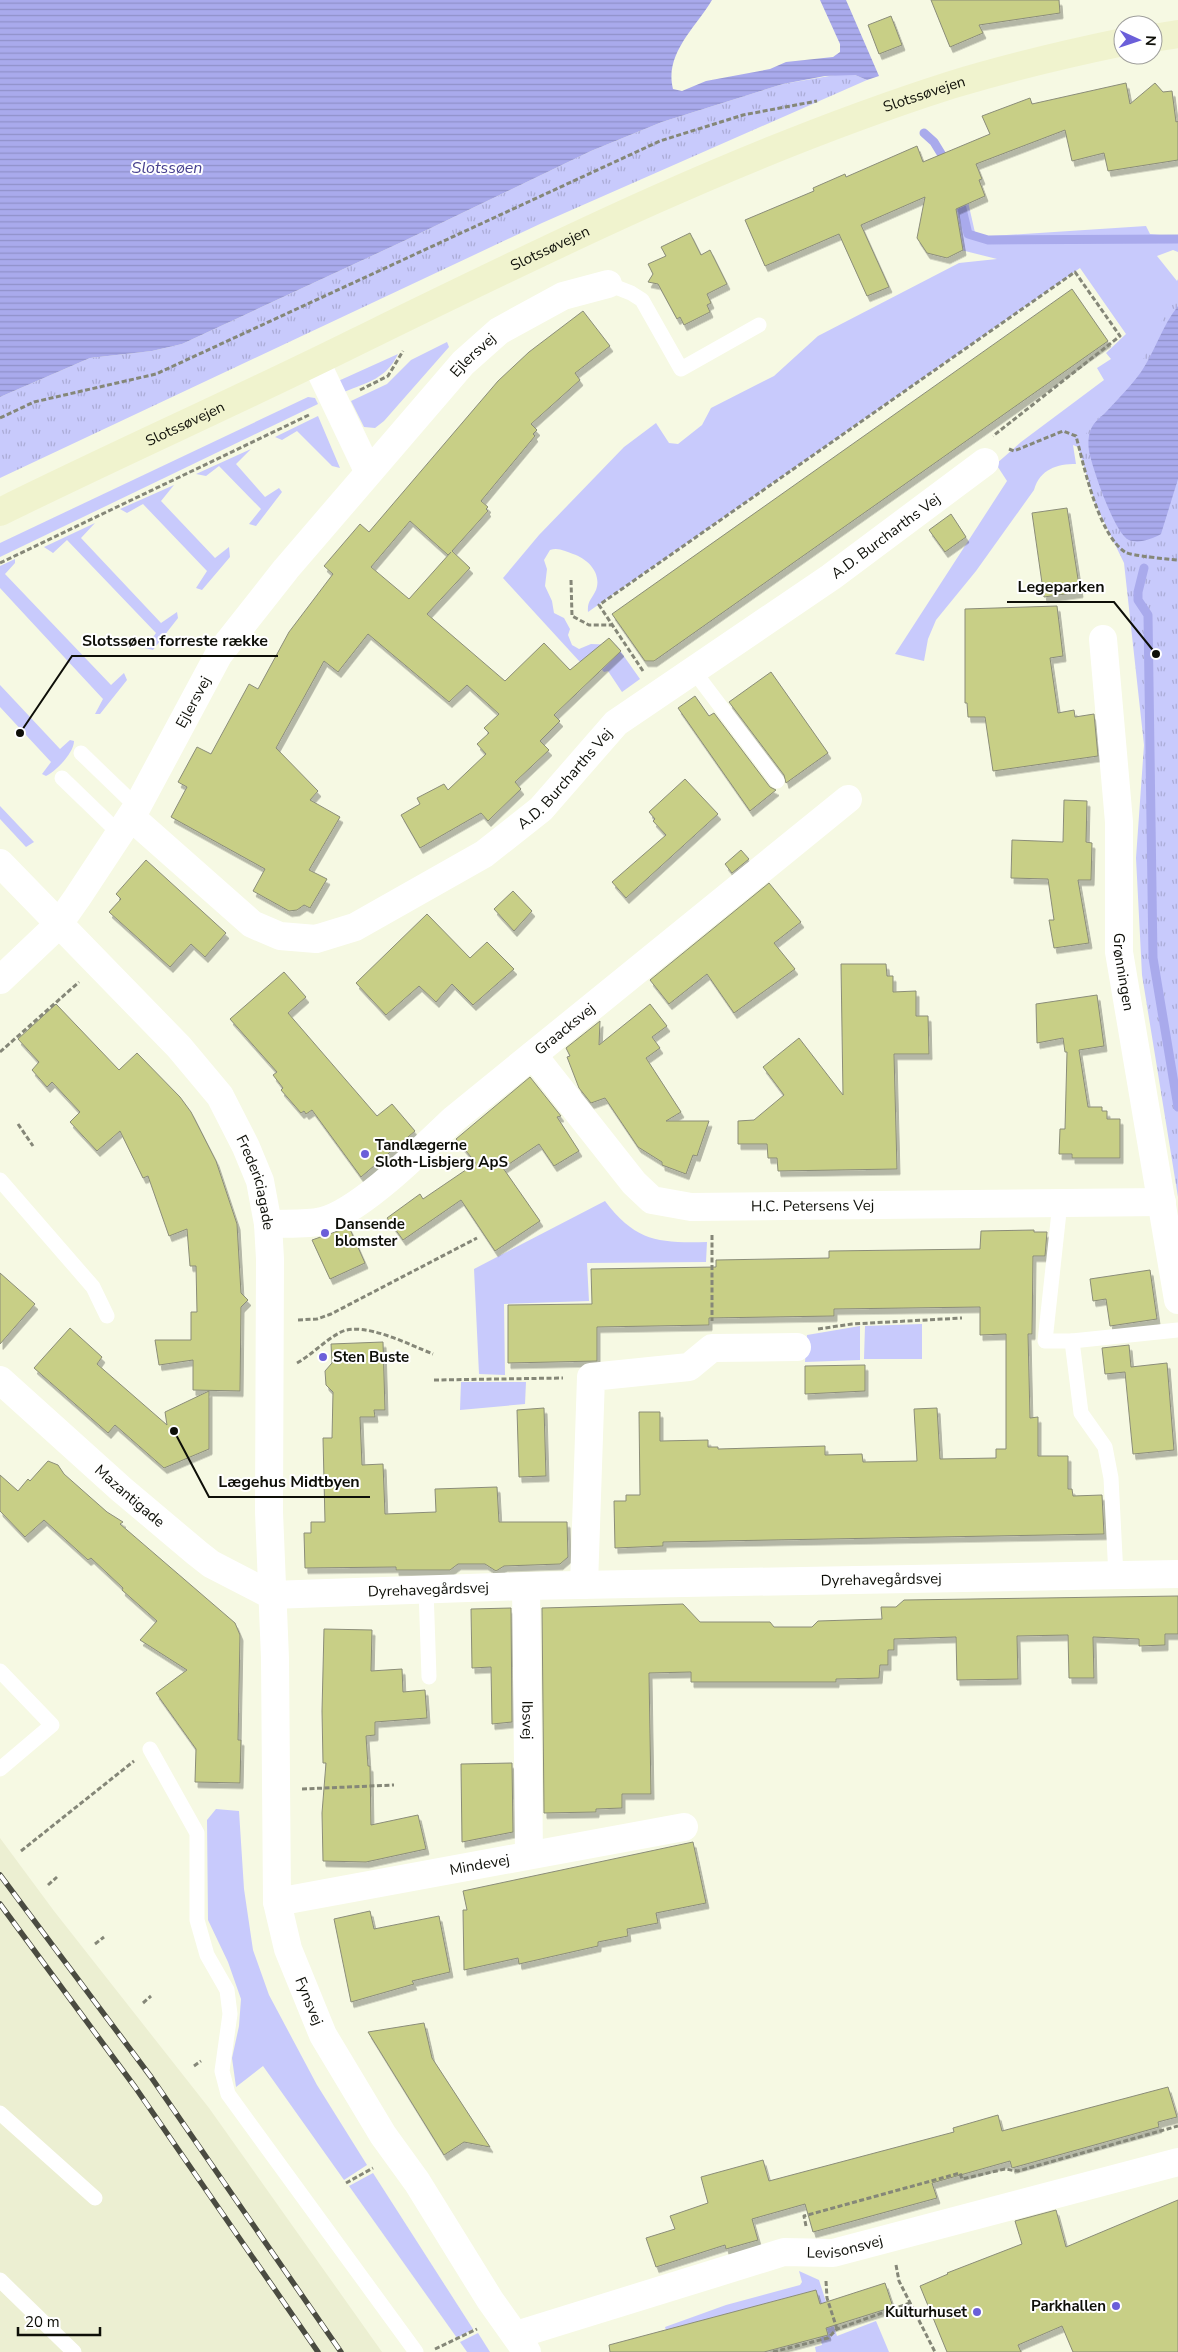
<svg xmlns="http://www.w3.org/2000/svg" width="1178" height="2352" font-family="'Nunito Sans',sans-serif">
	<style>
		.built { fill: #ecefd2 }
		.grass { fill: #c8cafc }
		.park { fill: url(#park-tufts) }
		.water { fill: url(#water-rules) }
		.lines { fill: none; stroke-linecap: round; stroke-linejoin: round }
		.stream { stroke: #a9aaec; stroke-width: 9 }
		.building { fill: #c8cf86; stroke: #8b8d79; fill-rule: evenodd; filter: url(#shadow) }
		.path { stroke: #858778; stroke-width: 3; stroke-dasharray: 5 2.5; stroke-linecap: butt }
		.lane { stroke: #fff; stroke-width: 15 }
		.street { stroke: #fff; stroke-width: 28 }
		.secondary { stroke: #f0f3ce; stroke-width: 28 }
		.rail-casing { stroke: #4a4b41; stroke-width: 5.5 }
		.rail { stroke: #fff; stroke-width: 4; stroke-dasharray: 11; stroke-linecap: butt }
		.poi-dot { fill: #6b5fd9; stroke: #fff; stroke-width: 2 }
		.labels { text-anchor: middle; stroke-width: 4; stroke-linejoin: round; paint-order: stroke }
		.street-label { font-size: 15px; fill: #0e0f08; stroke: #fff }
		.poi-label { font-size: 15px; font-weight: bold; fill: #0e0f08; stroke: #fff; text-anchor: start }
		.water-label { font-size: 16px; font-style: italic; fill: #484290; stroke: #fff }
		.leader { fill: none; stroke: #0e0f08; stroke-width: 2 }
		.callout-dot { fill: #0e0f08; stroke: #fff; stroke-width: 2 }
		.callout-label { font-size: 16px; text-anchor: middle; font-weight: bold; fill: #0e0f08; stroke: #fff; stroke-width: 4; stroke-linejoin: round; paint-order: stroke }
	</style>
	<defs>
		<pattern id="park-tufts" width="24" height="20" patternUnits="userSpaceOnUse" patternTransform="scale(1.25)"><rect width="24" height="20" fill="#c8cafc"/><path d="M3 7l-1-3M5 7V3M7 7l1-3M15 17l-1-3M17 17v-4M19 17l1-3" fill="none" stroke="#abacd6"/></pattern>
		<pattern id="water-rules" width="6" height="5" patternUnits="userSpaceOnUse" patternTransform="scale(1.25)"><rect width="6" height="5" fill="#a9aaec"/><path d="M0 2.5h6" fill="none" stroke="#9091c9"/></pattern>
		<filter id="shadow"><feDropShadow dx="3" dy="5.5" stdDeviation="0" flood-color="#0004"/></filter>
	</defs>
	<rect width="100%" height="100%" fill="#f6f9e3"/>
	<polygon class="built" points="0,1838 54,1911 209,2108 382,2352 0,2352"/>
	<g class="grass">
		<path d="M966 193 976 237 1146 226 1150 234 1178 237V252L1173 250 1157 256 1177 281 1178 279V306L1140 372 1089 452 1073 445 1076 464C1057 464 1040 469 1034 490L976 571 936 620 928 639 924 661 895 654 1007 481 996 464 1021 442 1104 380 1097 368 1111 359 1106 353 1126 334 1080 268 588 612C587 601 592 599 596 590 602 573 588 559 573 554 565 551 558 547 550 550L544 560 547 569 545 586 552 601 554 613 564 618 570 629 568 635 572 645 579 649 591 644 616 645 640 679 622 692 608 671 604 672 589 655 580 662 503 578 539 535 624 447 656 423 669 443 678 444 702 425 711 408 774 376 818 336 959 263 997 259 961 250 954 203Z"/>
		<polygon points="447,342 449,347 384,421 375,428 364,427 351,401 387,384 411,360"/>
		<path d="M398 354C386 379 368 382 344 392L336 382Z"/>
		<polygon points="308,397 315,398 318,404 0,557 0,543"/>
		<polygon points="318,416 340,468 332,466 297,431 282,440 275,437"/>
		<polygon points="251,449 236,464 265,497 279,488 282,492 256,526 249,524 261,509 219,466 206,476 196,474"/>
		<polygon points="174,485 161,501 215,558 229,547 230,557 202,590 196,588 207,571 143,504 127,513 120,509"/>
		<polygon points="95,523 81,538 161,623 177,612 178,618 153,650 145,648 156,633 67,540 53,553 44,547"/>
		<polygon points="15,559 15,563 5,574 111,685 124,673 127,680 100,714 95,714 103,699 0,588 0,566"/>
		<path d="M0 685 60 749 70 740 74 741C74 753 56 771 46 776L42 774 51 762 0 707Z"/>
		<polygon points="0,806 34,842 26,847 0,819"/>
		<path d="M605 1201C636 1242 659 1243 707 1242L706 1262 587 1263 589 1301 504 1304 505 1375 479 1374 474 1269Z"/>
		<polygon points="922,1324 922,1359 864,1359 865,1326"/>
		<polygon points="860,1326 860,1360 805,1362 807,1335"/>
		<polygon points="461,1382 526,1382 525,1404 460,1410"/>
		<polygon points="216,1809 239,1811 244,1889 253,1950 269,1995 317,2085 367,2165 344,2180 263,2066 236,2087 232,2058 239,2026 241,1999 228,1962 208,1920 207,1820"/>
		<polygon points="373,2173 473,2329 457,2338 349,2186"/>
		<polygon points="799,2271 819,2280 837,2336 876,2321 889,2352 816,2352 815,2347 822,2345 820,2337 828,2335 816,2290 666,2330 665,2327 726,2305 800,2285 802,2282"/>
		<polygon points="478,2333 490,2352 467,2352 460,2342"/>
	</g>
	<g class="park">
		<polygon points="841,74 855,75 867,80 542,223 0,478 0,397 90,358 152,351 182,344 406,240 591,151 662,122 783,84"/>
		<polygon points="1178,287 1178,1197 1142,975 1136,858 1144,745 1124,563 1095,503 1078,447 1089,429 1140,366"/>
	</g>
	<g class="water">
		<path d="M0 0H712C696 27 664 54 673 89L682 91 706 81 770 69 786 62 833 57 840 52V44L820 0H846L879 76 867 80 855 75 825 76 783 84 662 122 591 151 406 240 182 344 152 351 90 358 0 397Z"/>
		<path d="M1178 306V479L1161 534C1152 539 1139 544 1129 540 1115 535 1092 467 1089 451 1088 444 1088 436 1091 429 1094 422 1101 417 1106 412 1117 400 1131 386 1141 372 1155 351 1162 326 1178 306Z"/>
	</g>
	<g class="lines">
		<g class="stream">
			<polyline points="924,133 934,142 948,165"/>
			<polyline points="959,196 968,234 988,240 1178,239"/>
			<polyline points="1144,568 1138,592 1138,600 1148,615 1153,958 1178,1107"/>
		</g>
	</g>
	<g class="building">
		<polygon points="931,0 1059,0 1060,13 979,25 983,33 950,47"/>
		<polygon points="891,16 902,45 879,54 868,25"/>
		<polygon points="1126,83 1130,104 1155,83 1163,92 1172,91 1176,122 1178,121 1178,160 1108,171 1104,153 1072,161 1065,130 976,164 982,179 979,180 985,196 956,209 963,250 947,258 927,253 917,238 925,197 861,225 889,287 867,296 839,234 765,266 745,220 814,191 813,188 845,174 846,177 917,146 923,162 990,134 982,116 1030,98 1032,104"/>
		<polygon points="690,233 701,255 710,250 727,284 707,294 711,303 707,305 710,312 684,325 680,317 677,319 658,284 648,282 653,274 648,264 666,256 661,247"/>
		<polygon points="1072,289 1108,341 654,661 645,661 612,614"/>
		<path d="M583 311 610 346 575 373 580 380 531 424 537 430 533 434 535 436 481 501 488 507 486 509 488 511 452 551 470 568 427 614 505 681 544 643 570 670 609 638 621 651 554 715 560 721 540 741 549 750 515 782 521 789 488 821 481 813 420 848 401 815 420 804 417 798 444 784 448 790 486 754 477 744 489 733 484 728 499 714 467 685 449 702 368 634 338 672 324 661 276 748 318 791 310 800 340 817 309 870 327 879 310 908 304 905 297 910 289 911 253 891 265 869 171 817 187 787 178 782 197 747 211 754 249 684 258 689 289 632 333 574 324 566 360 524 369 532 498 381 529 352ZM410 521 448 555 451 552 409 599 371 567Z"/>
		<polygon points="1067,508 1080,592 1044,597 1032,513"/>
		<polygon points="951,514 966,537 945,552 929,530"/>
		<polygon points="1057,606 1063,656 1050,658 1058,713 1074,710 1075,717 1094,714 1098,756 993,771 985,717 968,717 967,703 965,703 965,609"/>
		<polygon points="771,672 828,753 786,783 784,775 729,702"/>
		<polygon points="695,696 709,716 714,713 770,787 776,790 750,811 678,708"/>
		<polygon points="685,779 718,814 626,898 612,882 666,835 653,821 655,819 649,812"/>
		<polygon points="1064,800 1087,801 1086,842 1092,843 1091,880 1078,880 1089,943 1054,948 1049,920 1054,920 1048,879 1011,878 1012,840 1063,842"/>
		<polygon points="741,850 749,859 732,873 725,864"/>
		<polygon points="146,860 226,933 205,957 191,944 170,967 109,912 121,899 116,894"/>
		<polygon points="769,883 801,922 774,943 795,969 734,1013 707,974 669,1004 650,980"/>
		<polygon points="513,891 532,911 514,931 494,909"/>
		<polygon points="427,914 470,958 487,942 514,969 473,1005 452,984 436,1002 419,986 386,1015 356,983"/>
		<polygon points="841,964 886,964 887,976 893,976 893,992 916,991 916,1016 928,1016 929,1054 894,1054 897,1169 778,1171 777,1158 768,1158 767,1144 738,1144 738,1121 754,1120 784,1095 763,1067 799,1038 843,1095"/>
		<polygon points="284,972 306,997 288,1013 377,1116 392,1104 415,1131 361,1177 312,1110 306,1114 304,1111 301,1113 281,1090 283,1088 273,1075 277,1072 230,1019"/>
		<polygon points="1097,995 1104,1046 1079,1050 1088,1107 1102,1107 1102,1111 1107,1111 1107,1119 1120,1119 1120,1158 1072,1158 1072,1154 1059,1154 1060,1129 1065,1129 1067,1052 1065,1052 1063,1038 1037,1043 1036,1004"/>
		<polygon points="56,1004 119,1070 137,1053 180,1097 191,1112 216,1161 237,1224 241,1293 248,1300 241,1307 240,1391 193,1390 193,1360 159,1365 155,1340 191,1340 191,1312 197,1312 196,1266 190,1266 187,1229 169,1236 148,1176 143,1178 120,1131 97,1151 70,1122 80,1112 52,1082 47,1087 32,1070 39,1062 18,1039"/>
		<polygon points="650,1004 667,1026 652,1037 660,1048 646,1058 681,1112 666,1121 709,1121 697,1156 693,1155 686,1174 662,1165 662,1162 638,1147 605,1098 591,1103 579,1088 567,1057 570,1056 566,1048 600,1021 599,1045"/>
		<polygon points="530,1077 561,1116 557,1117 579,1151 554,1166 539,1144 503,1168 540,1221 495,1251 461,1200 403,1240 387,1218 420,1194 423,1199 476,1163 456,1139"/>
		<polygon points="349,1227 365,1263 330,1279 312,1240"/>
		<polygon points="1034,1230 1034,1232 1047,1232 1045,1256 1033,1256 1032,1334 1028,1334 1030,1418 1038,1417 1038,1456 1068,1456 1068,1489 1072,1489 1073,1496 1102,1495 1104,1534 663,1542 663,1546 615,1548 614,1501 626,1501 626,1495 640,1495 639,1412 660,1412 660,1441 708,1440 708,1447 718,1447 718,1449 825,1446 825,1455 862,1454 863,1462 917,1461 914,1409 937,1408 940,1459 996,1458 996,1449 1006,1449 1006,1334 980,1335 980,1307 834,1309 834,1316 709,1318 709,1325 597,1327 597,1361 508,1363 508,1305 592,1304 591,1269 716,1267 716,1260 829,1258 829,1251 980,1249 981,1231"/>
		<polygon points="1150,1270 1157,1319 1110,1326 1106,1299 1093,1301 1090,1279"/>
		<polygon points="0,1273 35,1304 0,1344"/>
		<polygon points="70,1328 102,1357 97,1364 167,1425 165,1412 209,1391 209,1449 164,1468 115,1425 108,1433 34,1368"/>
		<polygon points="383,1342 385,1410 374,1410 375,1417 360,1417 362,1465 383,1464 385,1514 436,1512 435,1489 497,1487 499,1522 567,1522 568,1557 560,1564 504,1566 496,1571 485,1564 458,1564 450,1570 396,1570 396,1567 305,1568 304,1533 311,1533 311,1522 325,1522 323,1438 332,1438 333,1392 326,1385 325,1371 332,1363 331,1344"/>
		<polygon points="1129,1345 1131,1367 1167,1363 1174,1450 1133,1454 1125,1372 1105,1374 1102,1348"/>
		<polygon points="865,1365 865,1391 805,1394 805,1366"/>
		<polygon points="544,1408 546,1476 519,1477 517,1410"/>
		<polygon points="48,1461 58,1465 64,1474 107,1512 123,1522 120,1524 235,1623 240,1635 238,1740 241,1740 240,1783 195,1782 196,1749 156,1693 187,1670 140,1640 157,1621 122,1590 123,1588 91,1558 88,1560 44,1520 25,1537 0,1511 0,1475 18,1491 28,1479 30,1481"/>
		<polygon points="1178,1596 1178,1634 1165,1634 1165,1645 1139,1646 1139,1639 1093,1637 1094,1678 1069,1678 1068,1635 1017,1636 1018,1679 957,1680 956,1637 894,1639 894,1650 888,1650 888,1665 880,1665 879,1678 836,1679 836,1682 691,1682 691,1672 649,1673 651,1794 622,1794 622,1808 596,1809 596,1812 544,1813 542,1608 683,1604 700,1622 770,1622 774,1627 812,1627 818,1621 882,1619 881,1607 896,1607 904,1600"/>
		<polygon points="511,1608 512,1722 492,1724 491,1667 472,1668 471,1609"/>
		<polygon points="324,1629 372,1630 371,1671 402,1669 403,1692 425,1690 427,1718 375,1722 375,1735 366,1736 368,1766 370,1766 371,1825 418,1815 426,1849 366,1862 323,1861 322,1813 326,1763 323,1763 322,1711"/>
		<polygon points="512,1763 513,1832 462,1842 461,1764"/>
		<polygon points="693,1842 706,1903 656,1913 658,1923 627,1929 628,1936 598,1942 598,1946 519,1964 518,1958 464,1970 463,1910 467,1910 463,1891"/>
		<polygon points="370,1911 374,1929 439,1916 450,1972 412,1981 414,1984 351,2002 334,1919"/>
		<polygon points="424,2023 432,2058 490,2147 464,2142 444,2155 368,2032"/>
		<polygon points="1168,2087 1177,2117 1158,2122 1159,2127 1012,2168 1010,2161 932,2183 937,2198 813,2232 805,2204 752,2219 758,2240 726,2249 725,2245 656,2267 646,2238 675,2229 670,2216 708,2203 701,2177 763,2160 769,2181 954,2132 953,2128 998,2115 1002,2131"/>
		<polygon points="1178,2200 1178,2352 1073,2352 1062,2326 1018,2345 1021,2352 947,2352 920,2286 948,2274 947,2273 1022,2244 1015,2221 1056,2210 1066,2247"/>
		<polygon points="885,2283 893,2307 826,2328 828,2335 764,2352 610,2352 609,2345 816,2290 820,2304"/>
	</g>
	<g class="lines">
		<g class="path">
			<polyline points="360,390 388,376 403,351"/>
			<polyline points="0,418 34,402 156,374 660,141 743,115 817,101"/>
			<path d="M1009 449 1014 451 1063 431 1076 436C1084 466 1098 534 1125 552 1132 556 1168 559 1178 560"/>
			<polyline points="0,563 311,414"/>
			<polyline points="571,580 572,616 589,625 612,625"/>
			<polyline points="643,671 599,605 1075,272 1120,336 993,436"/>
			<polyline points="0,1052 79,982"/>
			<polyline points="18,1124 33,1146"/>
			<polyline points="712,1235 712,1321"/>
			<polyline points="298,1320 317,1319 331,1314 477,1238"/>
			<polyline points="818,1329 852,1324 962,1318"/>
			<path d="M297 1363C313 1354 325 1340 341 1332 364 1321 410 1345 433 1354"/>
			<polyline points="434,1380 563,1378"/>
			<polyline points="302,1789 394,1785"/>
			<polyline points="21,1851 134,1761"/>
			<polyline points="48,1885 57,1877"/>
			<polyline points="95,1944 104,1937"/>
			<polyline points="143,2003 151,1996"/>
			<polyline points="194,2066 201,2061"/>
			<polyline points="346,2183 373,2168"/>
			<polyline points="806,2226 804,2216 960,2173 962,2179 1005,2169 1018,2171 1178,2126"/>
			<polyline points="896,2265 899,2281 935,2352"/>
			<polyline points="826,2281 827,2298 837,2329"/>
			<polyline points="435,2349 477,2329"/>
			<polyline points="773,2352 828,2338 837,2329 910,2303"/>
		</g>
		<g class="lane">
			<polyline points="608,284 631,293 642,300 681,369 759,325"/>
			<polyline points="693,670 777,781"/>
			<polyline points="81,753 137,807"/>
			<polyline points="62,778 120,834"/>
			<polyline points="0,1180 93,1287 107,1316"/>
			<polyline points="1060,1203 1045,1341 1072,1341"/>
			<polyline points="1116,1576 1111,1478 1105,1447 1081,1413 1072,1341 1178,1330"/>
			<polyline points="426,1589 429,1677"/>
			<polyline points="0,1671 52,1725 0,1769"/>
			<polyline points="150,1749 197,1833 197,1920 207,1955 227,1990 230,2014 222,2071 228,2094 416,2352"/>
			<polyline points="0,2113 95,2198"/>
			<polyline points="0,2280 74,2352"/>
		</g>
		<g class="street">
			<polyline points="316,362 368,471"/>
			<path id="s1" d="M1103 639 1119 822V952L1178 1300"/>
			<path id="s2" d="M131 817 252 924 280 936 316 939 355 927 484 854 541 809 616 723 831 577 985 462"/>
			<path id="s3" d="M0 863 179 1047 220 1096 246 1147 260 1181 268 1224 270 1259 269 1512 275 1658 277 1902 288 1949 323 2035 383 2135 417 2182 490 2300 527 2352"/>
			<path id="s4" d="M0 980 58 925 77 898 137 807 219 654 286 569 463 363 499 331 563 296 608 284"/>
			<path id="s5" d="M533 1055 634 1183 652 1200 691 1207 1162 1202"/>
			<path id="s6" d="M268 1224C283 1223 308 1225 322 1221 360 1212 424 1147 454 1119L848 799"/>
			<path id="s7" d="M0 1380 121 1489 197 1553 211 1564 271 1595 526 1586 1178 1574"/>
			<polyline points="584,1585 591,1377 689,1367 712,1348 797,1347"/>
			<path id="s8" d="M526 1586 529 1855"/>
			<path id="s9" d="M277 1902 684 1827"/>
			<path id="s10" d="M516 2335 784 2252 833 2253 1178 2162"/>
		</g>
		<g class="secondary">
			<polyline points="1153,38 1178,34"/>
			<path id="s11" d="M0 512C117 454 237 401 354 343 548 248 744 151 951 85 1007 68 1065 54 1123 42"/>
		</g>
		<defs>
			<g id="rail">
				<polyline points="0,1875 151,2077 341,2352"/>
				<polyline points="0,1904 135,2087 318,2352"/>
			</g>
		</defs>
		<use href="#rail" class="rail-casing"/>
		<use href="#rail" class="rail"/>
	</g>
	<g class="poi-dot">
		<circle cx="365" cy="1154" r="5"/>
		<circle cx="325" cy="1233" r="5"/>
		<circle cx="323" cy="1357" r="5"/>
		<circle cx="1116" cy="2306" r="5"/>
		<circle cx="977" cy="2312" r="5"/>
	</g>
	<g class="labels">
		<g class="street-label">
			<text dy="5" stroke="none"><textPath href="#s11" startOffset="1015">Slotssøvejen</textPath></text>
			<text dy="5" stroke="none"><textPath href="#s11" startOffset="610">Slotssøvejen</textPath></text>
			<text dy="5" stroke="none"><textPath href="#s4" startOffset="788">Ejlersvej</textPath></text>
			<text dy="5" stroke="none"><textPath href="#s11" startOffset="205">Slotssøvejen</textPath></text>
			<text dy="5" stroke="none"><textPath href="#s2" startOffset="932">A.D. Burcharths Vej</textPath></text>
			<text dy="5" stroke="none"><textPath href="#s4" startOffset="341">Ejlersvej</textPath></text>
			<text dy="5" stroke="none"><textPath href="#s2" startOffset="528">A.D. Burcharths Vej</textPath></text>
			<text dy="5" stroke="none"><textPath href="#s1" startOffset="334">Grønningen</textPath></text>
			<text dy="5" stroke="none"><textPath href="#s6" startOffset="365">Graacksvej</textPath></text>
			<text dy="5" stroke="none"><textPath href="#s3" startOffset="415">Fredericiagade</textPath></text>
			<text dy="5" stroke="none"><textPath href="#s5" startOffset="349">H.C. Petersens Vej</textPath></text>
			<text dy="5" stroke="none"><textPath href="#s7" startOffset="174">Mazantigade</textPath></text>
			<text dy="5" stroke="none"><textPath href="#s7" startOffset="958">Dyrehavegårdsvej</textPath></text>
			<text dy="5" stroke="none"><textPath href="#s7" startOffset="505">Dyrehavegårdsvej</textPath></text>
			<text dy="5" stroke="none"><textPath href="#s8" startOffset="134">Ibsvej</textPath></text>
			<text dy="5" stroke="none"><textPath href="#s9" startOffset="206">Mindevej</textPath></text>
			<text dy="5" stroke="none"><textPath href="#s3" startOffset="1241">Fynsvej</textPath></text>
			<text dy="5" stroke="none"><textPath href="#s10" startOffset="342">Levisonsvej</textPath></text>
		</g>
		<g class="poi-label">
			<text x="375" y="1150">Tandlægerne<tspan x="375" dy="17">Sloth-Lisbjerg ApS</tspan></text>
			<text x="335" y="1229">Dansende<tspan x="335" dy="17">blomster</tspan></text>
			<text x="333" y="1362">Sten Buste</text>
			<text x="1106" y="2311" text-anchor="end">Parkhallen</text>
			<text x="967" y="2317" text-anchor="end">Kulturhuset</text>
		</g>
		<g class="water-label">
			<text x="167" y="173">Slotssøen</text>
		</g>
	</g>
	<path class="leader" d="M1156 654L1114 602H1007M20 733L72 656H278M174 1431L209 1497H370"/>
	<g class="callout-dot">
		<circle cx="1156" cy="654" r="5"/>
		<circle cx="20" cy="733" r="5"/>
		<circle cx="174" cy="1431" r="5"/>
	</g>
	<g class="callout-label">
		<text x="1061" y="592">Legeparken</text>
		<text x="175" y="646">Slotssøen forreste række</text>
		<text x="289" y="1487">Lægehus Midtbyen</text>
	</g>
	<g transform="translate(1138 40) rotate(93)"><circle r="24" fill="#ffffff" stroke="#9f9f9c"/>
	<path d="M0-4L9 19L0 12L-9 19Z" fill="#6b5fd9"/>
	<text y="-8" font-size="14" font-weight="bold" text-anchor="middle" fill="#0e0f08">N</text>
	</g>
	<path d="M18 2327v8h82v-8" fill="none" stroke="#0e0f08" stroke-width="2.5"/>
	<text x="25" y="2327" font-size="15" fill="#0e0f08" stroke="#ffffff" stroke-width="4" paint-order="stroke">20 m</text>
</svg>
